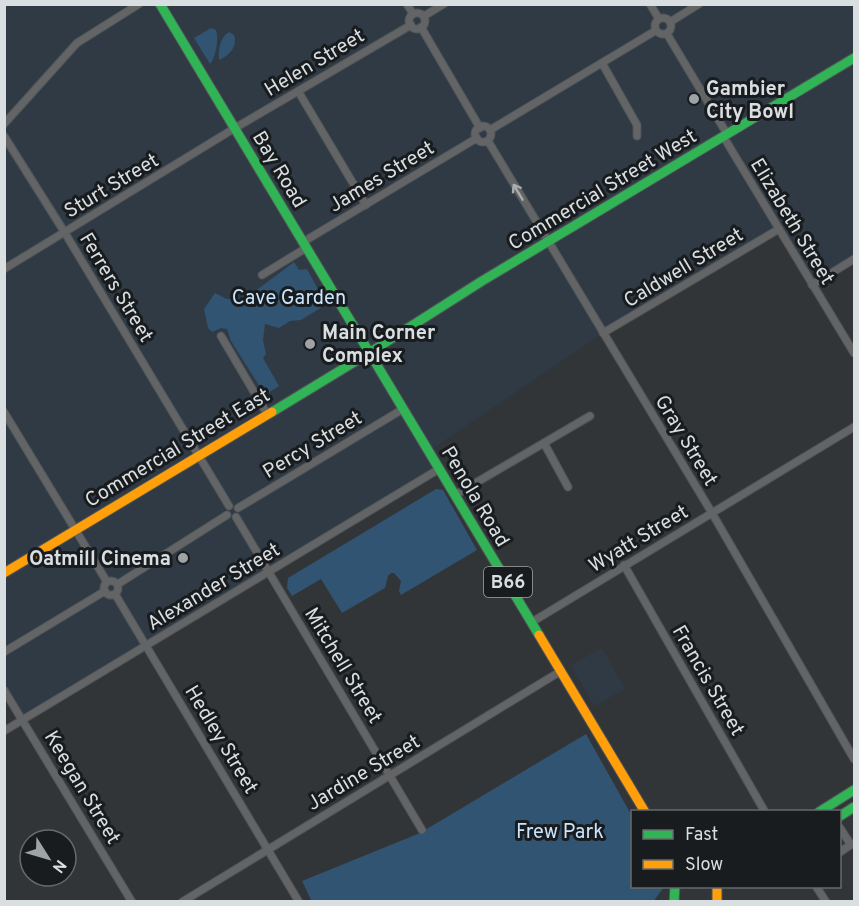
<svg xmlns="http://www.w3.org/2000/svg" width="859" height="906" font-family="Overpass,sans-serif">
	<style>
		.built { fill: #2f3a44 }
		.green { fill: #305471 }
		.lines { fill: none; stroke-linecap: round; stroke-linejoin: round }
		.street-casing { stroke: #4f5356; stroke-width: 9 }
		.fast-casing { stroke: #4f5356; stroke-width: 11 }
		.slow-casing { stroke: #4f5356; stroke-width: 11 }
		.street { stroke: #626466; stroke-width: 7 }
		.fast { stroke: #30b455; stroke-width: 9 }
		.slow { stroke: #ff9f0a; stroke-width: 9 }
		.oneway { stroke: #a9adb0 }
		.poi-dot { fill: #9ea3a6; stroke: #191c1f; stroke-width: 2 }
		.labels { text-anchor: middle; stroke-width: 6; stroke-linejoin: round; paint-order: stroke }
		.shield { fill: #191c1f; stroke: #9fa4a7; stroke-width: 1.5 }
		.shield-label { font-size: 18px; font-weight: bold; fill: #d9dee1 }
		.street-label { font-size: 20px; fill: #d9dee1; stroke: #191c1f }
		.poi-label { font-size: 20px; font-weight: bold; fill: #d9dee1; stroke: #191c1f; text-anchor: start }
		.park-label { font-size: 20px; fill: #cae5fd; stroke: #191c1f }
	</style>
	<rect width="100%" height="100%" fill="#313538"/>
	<g class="built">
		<polygon points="5,5 854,5 854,259 812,285 779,229 603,333 429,451 439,469 23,719 5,689"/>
		<polygon points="602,648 625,689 594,706 571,665"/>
	</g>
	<g class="green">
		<path d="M211 28 216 30C219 38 216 57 210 64L194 38Z"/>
		<path d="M229 32 234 35C238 46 229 56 219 60 218 50 220 37 229 32Z"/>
		<polygon points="294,262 299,270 307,269 320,293 318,294 318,297 325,298 327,304 301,320 290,321 279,328 265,324 263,340 266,354 263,358 279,386 265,395 231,341 227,329 221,328 212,332 208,328 204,309 215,293 227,299 246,298"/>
		<polygon points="436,489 443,490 477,550 401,595 399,591 401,581 394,573 391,573 388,576 385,588 342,613 321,579 292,596 287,588 288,578"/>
		<polygon points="586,734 632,816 632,886 664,887 653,902 312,902 302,881 420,833"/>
	</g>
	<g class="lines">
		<defs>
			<g id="street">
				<polyline points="407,4 413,14"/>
				<polyline points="650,4 659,19"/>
				<circle cx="417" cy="21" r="8"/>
				<polyline points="424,16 444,4"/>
				<circle cx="663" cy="26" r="8"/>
				<polyline points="670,22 699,4"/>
				<polyline points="421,27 480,128"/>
				<polyline points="667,34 727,134"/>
				<polyline points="602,63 637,125 637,136"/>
				<polyline points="298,91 366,205"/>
				<polyline points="4,124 77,43 139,4"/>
				<circle cx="483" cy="134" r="8"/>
				<polyline points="490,130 655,31"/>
				<polyline points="4,136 65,233 229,506"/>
				<polyline points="723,136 854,353"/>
				<polyline points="488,141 712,513 854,759"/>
				<polyline points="303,242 477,138"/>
				<polyline points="4,269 235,128 411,25"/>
				<polyline points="262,275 306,248"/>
				<polyline points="812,285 854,259"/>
				<polyline points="603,333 779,229"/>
				<polyline points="221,336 267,414"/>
				<polyline points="4,412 107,582"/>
				<polyline points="544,443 568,487"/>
				<polyline points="455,495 590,416"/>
				<polyline points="238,508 403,409"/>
				<polyline points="236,517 422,830"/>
				<polyline points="624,565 765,812"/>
				<circle cx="111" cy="588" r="7"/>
				<polyline points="118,584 227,515"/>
				<polyline points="115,594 299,902"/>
				<polyline points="532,622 854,427"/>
				<polyline points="4,652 105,591"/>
				<polyline points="4,690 132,902"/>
				<polyline points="4,731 439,469"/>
				<polyline points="840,828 851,845"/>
				<polyline points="840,852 852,844"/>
				<polyline points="816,886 826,902"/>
				<polyline points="182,902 561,671"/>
			</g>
			<g id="fast">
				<polyline points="160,4 539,635"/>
				<polyline points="272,412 369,353 482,281 854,58"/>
				<polyline points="819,812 854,790"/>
				<polyline points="840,816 854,807"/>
				<polyline points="674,902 675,886"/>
			</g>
			<g id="slow">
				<polyline points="4,573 272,412"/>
				<polyline points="539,635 645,812"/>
				<polyline points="717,886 717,902"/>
			</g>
		</defs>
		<use href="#street" class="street-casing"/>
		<use href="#fast" class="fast-casing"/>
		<use href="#slow" class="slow-casing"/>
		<use href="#street" class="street"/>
		<use href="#fast" class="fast"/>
		<use href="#slow" class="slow"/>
	</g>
	<defs><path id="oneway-shaft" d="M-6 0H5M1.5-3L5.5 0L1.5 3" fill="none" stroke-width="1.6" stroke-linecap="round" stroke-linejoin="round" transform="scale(1.5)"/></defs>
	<use class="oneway" href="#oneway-shaft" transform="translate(518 192) rotate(-121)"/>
	<g class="poi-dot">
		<circle cx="694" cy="99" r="6"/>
		<circle cx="310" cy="344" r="6"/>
		<circle cx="183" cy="558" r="6"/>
	</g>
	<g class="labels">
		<rect class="shield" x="484" y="567" width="48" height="30" rx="4.5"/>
		<g class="shield-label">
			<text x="508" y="588">B66</text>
		</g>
		<g class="street-label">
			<text transform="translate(314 62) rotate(-31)" y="7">Helen Street</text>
			<text transform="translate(280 169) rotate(59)" y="7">Bay Road</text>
			<text transform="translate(381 176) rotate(-31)" y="7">James Street</text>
			<text transform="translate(111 185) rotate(-31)" y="7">Sturt Street</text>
			<text transform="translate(602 189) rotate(-31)" y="7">Commercial Street West</text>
			<text transform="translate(793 221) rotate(59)" y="7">Elizabeth Street</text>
			<text transform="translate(683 267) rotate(-31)" y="7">Caldwell Street</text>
			<text transform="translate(117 287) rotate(59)" y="7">Ferrers Street</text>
			<text transform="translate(687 440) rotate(59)" y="7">Gray Street</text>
			<text transform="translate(312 444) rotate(-31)" y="7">Percy Street</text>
			<text transform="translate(177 447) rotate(-31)" y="7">Commercial Street East</text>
			<text transform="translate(476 496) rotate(59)" y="7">Penola Road</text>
			<text transform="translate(638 538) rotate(-31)" y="7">Wyatt Street</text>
			<text transform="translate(213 586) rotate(-31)" y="7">Alexander Street</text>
			<text transform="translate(344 665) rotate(59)" y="7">Mitchell Street</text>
			<text transform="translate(709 680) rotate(60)" y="7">Francis Street</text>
			<text transform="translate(222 739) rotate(59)" y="7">Hedley Street</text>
			<text transform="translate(363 772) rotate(-31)" y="7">Jardine Street</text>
			<text transform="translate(83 787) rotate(59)" y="7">Keegan Street</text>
		</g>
		<g class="poi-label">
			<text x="706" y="95">Gambier<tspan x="706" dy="23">City Bowl</tspan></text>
			<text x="322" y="339">Main Corner<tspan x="322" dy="23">Complex</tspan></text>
			<text x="171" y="565" text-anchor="end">Oatmill Cinema</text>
		</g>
		<g class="park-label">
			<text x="289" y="304">Cave Garden</text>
			<text x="560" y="838">Frew Park</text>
		</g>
	</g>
	<rect width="859" height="906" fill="none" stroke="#d9dee1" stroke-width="12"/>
	<rect x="631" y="810" width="210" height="78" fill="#191c1f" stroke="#666a6d" stroke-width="1.5"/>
	<rect x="643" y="830" width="30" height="9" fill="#30b455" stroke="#666a6d" stroke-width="1.5"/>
	<text x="685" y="840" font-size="18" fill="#d9dee1">Fast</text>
	<rect x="643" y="860" width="30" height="9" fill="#ff9f0a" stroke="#666a6d" stroke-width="1.5"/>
	<text x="685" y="870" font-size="18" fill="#d9dee1">Slow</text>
	<g transform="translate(48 858) rotate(127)"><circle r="28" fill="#191c1f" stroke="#666a6d" stroke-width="1.5"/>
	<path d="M0-4.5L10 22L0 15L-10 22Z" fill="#9ea3a6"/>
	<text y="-9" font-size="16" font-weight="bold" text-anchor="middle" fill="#d9dee1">N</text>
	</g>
</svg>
